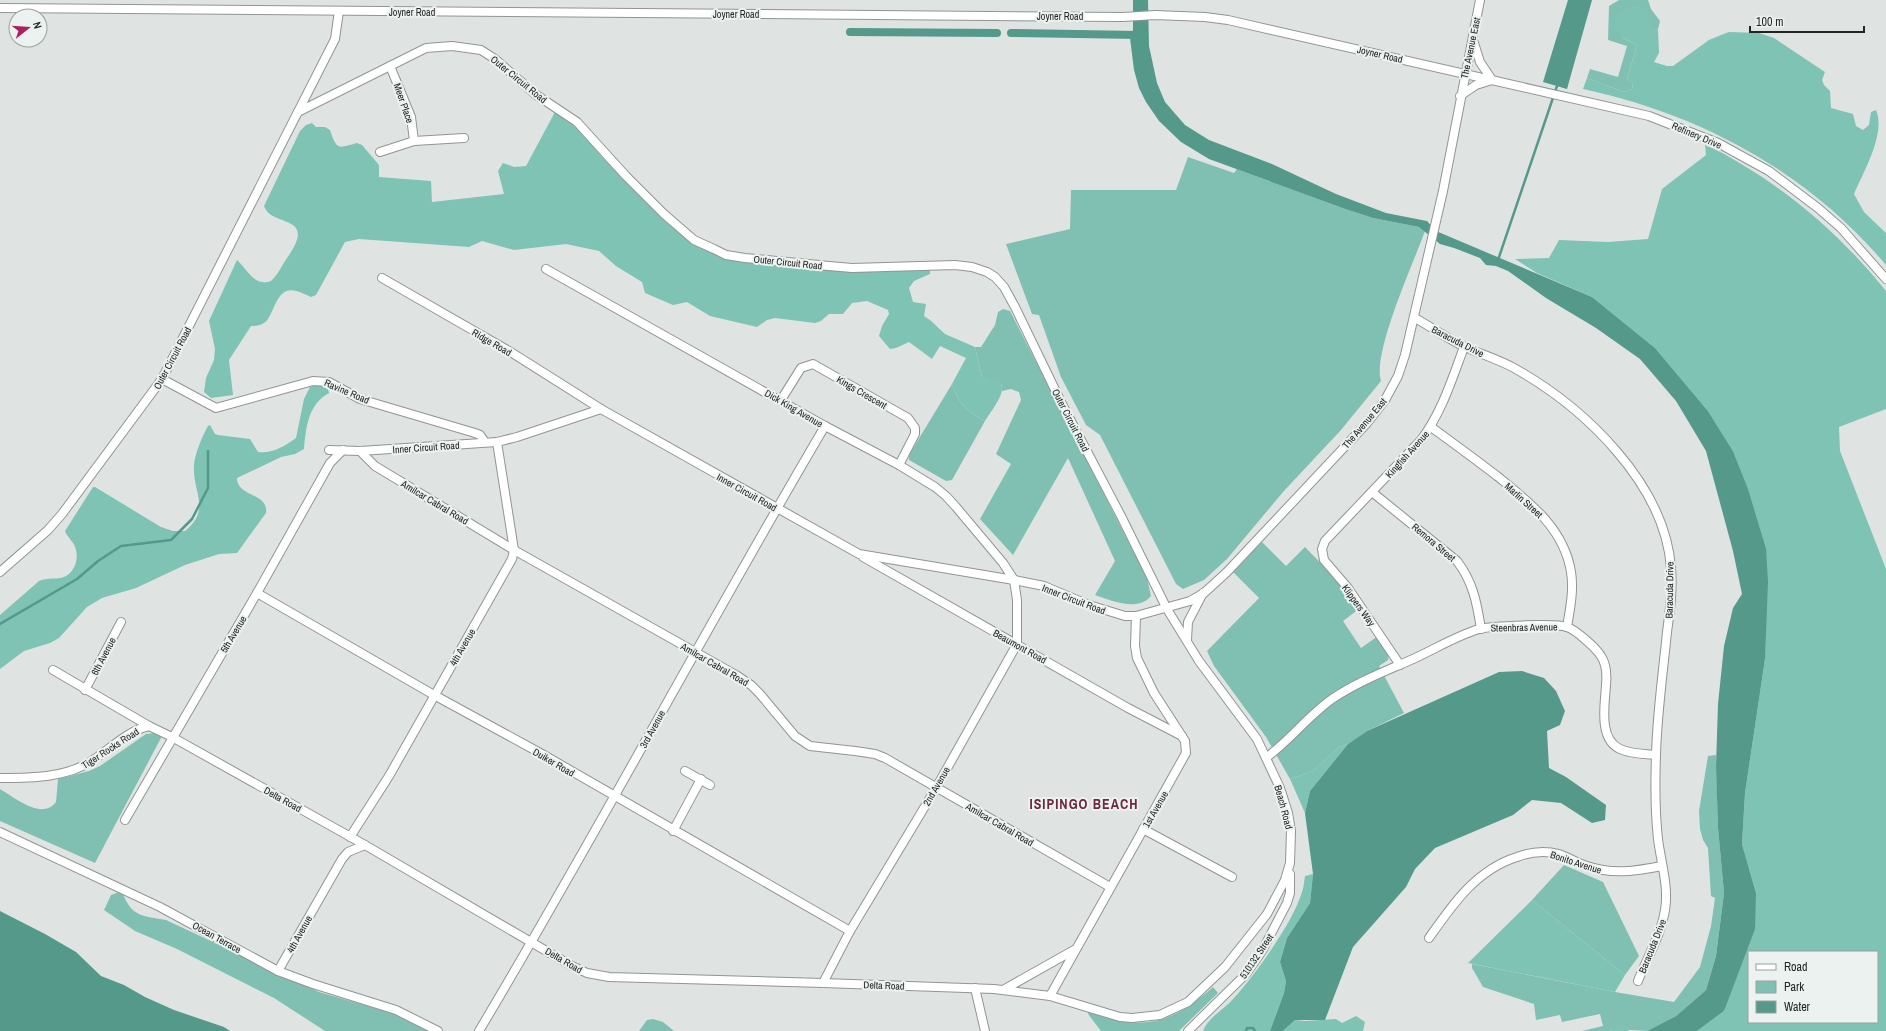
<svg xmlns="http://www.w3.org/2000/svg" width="1886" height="1031" font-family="'Archivo Narrow',sans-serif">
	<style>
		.green { fill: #80c0b2 }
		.forest { fill: #7fc3b5; fill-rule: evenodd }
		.water { fill: #55998b }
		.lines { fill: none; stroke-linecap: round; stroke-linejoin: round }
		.stream { stroke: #55998b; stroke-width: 2.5 }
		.canal { stroke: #55998b; stroke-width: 8 }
		.minor-casing { stroke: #909594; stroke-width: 10 }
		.minor { stroke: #fff; stroke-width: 8 }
		.labels { text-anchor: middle; stroke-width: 4; stroke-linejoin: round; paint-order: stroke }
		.street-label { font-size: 10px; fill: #222424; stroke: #ecf2f0 }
		.district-label { font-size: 14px; font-weight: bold; letter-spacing: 1px; fill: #6d2942; stroke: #ecf2f0 }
	</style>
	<rect width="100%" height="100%" fill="#dfe4e3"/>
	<g class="green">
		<polygon points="1619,0 1648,0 1651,9 1660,21 1658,29 1655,31 1622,38 1637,45 1627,79 1633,84 1632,89 1624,92 1587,78 1590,69 1618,77 1627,46 1608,40 1609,6"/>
		<path d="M1188 157 1234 173 1237 169 1348 210 1373 218 1419 227 1425 231C1414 262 1372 353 1381 381L1341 430 1283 492 1227 559 1204 580 1183 589 1176 584 1100 435 1086 425 1061 377 1039 315 1032 314 1006 244 1070 229 1071 190H1176Z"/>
		<path d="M1003 309 1010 311 1147 578 1151 596C1138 612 1112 601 1095 595L1115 561 1068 458 1013 555 980 519 1011 464 996 454 1021 400 1019 392 1011 389 1002 391V385C995 380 989 381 982 377L975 347H981L995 325 998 312Z"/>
		<path d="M952 384C959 404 966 411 985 421L952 480 946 481 909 460V455Z"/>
		<polygon points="1262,542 1286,566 1305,547 1336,579 1359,609 1343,621 1361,648 1378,636 1389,654 1388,660 1379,666 1404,713 1367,731 1348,744 1339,747 1313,771 1290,779 1266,737 1214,666 1207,651 1259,598 1233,572"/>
		<path d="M155 733 162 736 95 863 0 821V789C14 797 42 821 56 802L58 779 89 771 100 766 146 734Z"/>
		<polygon points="1716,755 1718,828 1724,893 1716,956 1706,990 1676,1016 1647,1031 1612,1029 1610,1031 1582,1031 1603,1026 1600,1014 1562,1022 1560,1015 1536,1020 1534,1004 1483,987 1472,968 1472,964 1615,992 1674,1002 1700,967 1711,926 1715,898 1711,896 1708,848 1703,840 1700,829 1699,811 1708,756"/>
		<polygon points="1564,865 1603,882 1639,956 1625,975 1532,900"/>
		<path d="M119 892 123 894C132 917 143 916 166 920L319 992 388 1012 407 1019 430 1031H325L274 998 177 949 135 931 104 910 111 895Z"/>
		<path d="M1213 987 1218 993 1179 1031H1101L1088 1014 1089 1011C1103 1015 1118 1020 1132 1022 1164 1026 1190 1007 1213 987Z"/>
		<polygon points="653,1019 663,1022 674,1031 639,1031 647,1020"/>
	</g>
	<g class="forest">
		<path d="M1634 6 1646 8 1655 31 1658 29 1659 53 1654 62 1667 66H1673L1709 40 1721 35 1729 32 1759 33 1774 38 1825 72 1822 80 1824 85 1830 91 1831 108 1853 114 1856 126 1863 130 1869 125 1871 112 1876 110C1886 133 1864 171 1854 194L1864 212 1886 233V265C1808 172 1700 114 1583 89L1587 78 1624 92 1632 89 1633 84 1627 79 1637 45 1622 38 1616 29V20L1618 15 1622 11Z"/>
		<path d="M555 112 577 128 602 157 666 222 684 236 729 257 930 268V274L914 281 909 288 913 302 926 304 924 316 930 320 945 334 975 347 982 377 987 379 1000 382C1008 392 990 412 985 421 966 411 959 404 952 384L966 358 940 346 932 359 909 342 896 348 890 349 879 336 882 326 889 314 888 310 867 301 852 303 843 314H829L821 321 815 323 775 318 767 320 757 327 710 316 687 302 673 305 645 293 642 282 616 266 599 251 566 244 514 250 482 241 469 247 359 239 345 242 316 295 311 297C306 295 301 292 296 291 278 286 275 309 268 319 264 325 257 326 251 326L229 360 233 395 211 398 204 392 206 378 214 360 215 349 209 321 237 260C248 270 254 287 271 281 278 275 282 265 287 258 319 213 271 228 264 206L300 131 306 125 312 123 316 127H325L330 130C337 151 338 148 357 143L362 145 379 165V177L431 181 432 202 504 194 498 171 503 163 514 167 526 166Z"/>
		<path d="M1705 144C1777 180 1836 229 1886 291V409L1839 427 1840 451 1886 569V1031H1697L1724 1011 1756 893 1742 844 1745 793 1765 659 1766 548 1748 490 1733 451 1708 411 1655 348 1592 297 1537 273 1515 259 1549 258 1559 240 1608 242 1648 239 1662 189 1706 155ZM1749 952H1877V1022H1749Z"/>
		<path d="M318 384 323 385 328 388 329 393C308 404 306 428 304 449L295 454 281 457 237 478C237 497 269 493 266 513L237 553 219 554 185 565 136 588 102 598 87 607 59 638 50 643 24 651 0 669V615L39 581C46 578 53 579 61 578 74 575 80 559 75 547 73 541 67 537 65 531L93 487H95L161 527 173 531H185C212 509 192 492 194 465 195 453 202 437 208 426L210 425 215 434 218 435 250 439 258 452C272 454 285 446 296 438L304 399 310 387Z"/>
		<polygon points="1348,744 1310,791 1305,813 1290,779 1313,771 1339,747"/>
		<path d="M1313 874 1310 903 1287 938 1280 962 1286 981 1284 993 1270 1031H1203C1208 1017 1225 1009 1234 998 1256 974 1293 922 1302 892 1304 887 1304 881 1305 876Z"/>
		<polygon points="1532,900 1625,975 1615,992 1468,963"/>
		<polygon points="1356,1016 1365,1022 1363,1031 1283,1031 1295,1020 1305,1021 1336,1019 1342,1023"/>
		<polygon points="1626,1024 1629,1031 1610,1031 1612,1029"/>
	</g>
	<g class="water">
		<polygon points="1133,0 1148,0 1149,46 1157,83 1165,102 1185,125 1209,140 1272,164 1336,194 1386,213 1427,221 1436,231 1592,297 1655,348 1708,411 1733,451 1748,489 1766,548 1768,582 1765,659 1745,793 1742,844 1756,893 1755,929 1724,1011 1697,1031 1647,1031 1676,1016 1706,990 1716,956 1724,893 1718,828 1716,766 1718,704 1724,646 1733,608 1742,594 1733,551 1706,451 1676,401 1640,359 1596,328 1546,298 1508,271 1496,266 1486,265 1480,258 1454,248 1440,244 1419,227 1373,218 1348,210 1209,159 1181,142 1159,121 1146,102 1139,88 1134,70 1130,38 1133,30"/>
		<polygon points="1568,0 1592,0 1567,89 1543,82"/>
		<polygon points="1522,671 1544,678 1556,691 1565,711 1560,725 1547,731 1549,768 1566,777 1606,805 1605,820 1592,823 1561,803 1532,800 1513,815 1435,848 1415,869 1406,887 1353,947 1325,1020 1295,1020 1283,1031 1270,1031 1284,993 1286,981 1280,962 1287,938 1310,903 1313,874 1305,813 1310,791 1348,744 1367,731 1499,672"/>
		<polygon points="0,911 45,934 76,952 101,976 124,985 145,997 174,1010 224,1027 230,1031 0,1031"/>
	</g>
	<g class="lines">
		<g class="stream">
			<polyline points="1498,260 1558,83"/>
			<polyline points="0,624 77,579 98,561 121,546 171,540 192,519 208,488 208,451"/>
			<polyline points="1246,1031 1247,1028 1253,1028 1255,1031"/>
		</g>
		<g class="canal">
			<polyline points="850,32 997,33"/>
			<polyline points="1011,33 1138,35"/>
		</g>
		<defs>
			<g id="minor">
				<polyline points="0,8 1123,17 1155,15 1205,17 1228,20 1649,116 1718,143 1769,171 1818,208 1841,228 1886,279"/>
				<polyline points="390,66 411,117 414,141"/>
				<polyline points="1460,96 1476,85 1492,80 1480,62 1473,40"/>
				<polyline points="380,152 414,141 464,138"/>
				<polyline points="546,269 825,426 899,465 935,487 946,496 956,507 1003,563 1014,580 1017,600 1017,644 936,788 850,931 823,983"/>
				<polyline points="382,278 509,351 601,409 859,554 1014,580 1044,586 1089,605 1125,616 1136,616 1190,601 1204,593 1227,572 1367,423 1385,400 1398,376 1405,355 1443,191 1480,0"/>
				<path d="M1415 318C1431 327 1447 338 1463 346 1480 354 1498 359 1514 368 1584 407 1665 484 1671 568 1673 589 1670 611 1667 632 1663 673 1657 714 1656 755 1655 783 1655 812 1658 839 1661 863 1669 887 1665 910 1661 935 1647 958 1638 981"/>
				<polyline points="162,379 216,408 313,381 329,382 360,399 475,433 480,435 485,442"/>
				<polyline points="781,400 801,368 813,364 908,418 915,428 915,434 899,465"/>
				<path d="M1431 427C1453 443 1475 459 1497 476 1529 502 1564 528 1571 572 1574 590 1570 609 1567 627"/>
				<polyline points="329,450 360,451 497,442 517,437 601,409"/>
				<polyline points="360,451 375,466 514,550 736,675 751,685 760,694 795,736 810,746 855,751 875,754 885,758 1110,887"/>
				<path d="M1372 492 1457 561C1473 582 1477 603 1481 629"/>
				<polyline points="863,557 1128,708 1182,736"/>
				<polyline points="0,572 48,530 62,514 162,379 335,39 339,11"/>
				<polyline points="257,593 434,695 542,754 850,931"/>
				<polyline points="1187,640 1188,622 1203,593"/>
				<path d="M1400 665 1348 588 1324 560 1322 549 1325 541 1421 440C1442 412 1452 379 1464 347"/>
				<polyline points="53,670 149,726 172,737 365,845 572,966 587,973 609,977 823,983 994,989 1050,996 1120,1017 1132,1018 1160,1015 1188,1002 1225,967 1267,914 1285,880 1290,863 1291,831 1288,813 1280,788 1257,739 1199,661 1167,609 1121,516 1061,402 1015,307 1004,287 995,277 987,272 972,267 955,265 852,268 829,266 745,258 726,255 714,249 694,240 664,214 626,176 577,122 535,94 495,59 481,50 452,46 426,48 298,112"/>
				<polyline points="85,690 121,622"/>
				<path d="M1267 757C1290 740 1308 716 1332 699 1357 682 1386 671 1413 659 1435 649 1456 636 1479 629 1491 626 1556 623 1567 627 1576 630 1596 648 1601 656 1607 665 1607 675 1606 685 1605 704 1598 739 1620 749 1631 754 1644 754 1656 755"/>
				<polyline points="685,771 710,785"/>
				<path d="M0 778C31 778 67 778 93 760 110 749 129 730 149 726"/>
				<polyline points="125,820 257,593 330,463 343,450"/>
				<polyline points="1143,829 1232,877"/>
				<polyline points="673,831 701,779"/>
				<polyline points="0,832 160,907 278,971 313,984 396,1010 438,1031"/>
				<polyline points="350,837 389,776 512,559 514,550 497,442"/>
				<path d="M1429 938C1453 904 1476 870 1517 857 1530 852 1544 850 1559 854 1568 857 1577 863 1587 866 1613 875 1636 871 1662 866"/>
				<polyline points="278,971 342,859 348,852 365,845"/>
				<polyline points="975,988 985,1031"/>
				<polyline points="1003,990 1074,950"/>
				<polyline points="1050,996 1186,753 1185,741 1154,693 1137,658 1135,646 1136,616"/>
				<path d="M479 1031C598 832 707 626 825 426"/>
				<polyline points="1188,1031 1246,974 1262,951 1287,903 1290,893 1290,874"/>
			</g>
		</defs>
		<use href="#minor" class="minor-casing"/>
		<use href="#minor" class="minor"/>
	</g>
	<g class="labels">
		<g class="street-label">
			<text x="412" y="16">Joyner Road</text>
			<text x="736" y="18">Joyner Road</text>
			<text x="1060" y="20">Joyner Road</text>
			<text transform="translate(1470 48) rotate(-78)" y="4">The Avenue East</text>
			<text transform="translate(1380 54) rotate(13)" y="4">Joyner Road</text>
			<text transform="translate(519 79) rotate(39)" y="4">Outer Circuit Road</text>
			<text transform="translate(404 103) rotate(71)" y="4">Meer Place</text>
			<text transform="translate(1697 135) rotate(23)" y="4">Refinery Drive</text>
			<text transform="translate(788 262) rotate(6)" y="4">Outer Circuit Road</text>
			<text transform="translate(1458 341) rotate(27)" y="4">Baracuda Drive</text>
			<text transform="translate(492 342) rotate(30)" y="4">Ridge Road</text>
			<text transform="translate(172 358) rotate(-62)" y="4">Outer Circuit Road</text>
			<text transform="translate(347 391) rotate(23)" y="4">Ravine Road</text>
			<text transform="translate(862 392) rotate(30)" y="4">Kings Crescent</text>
			<text transform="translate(794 408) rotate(30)" y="4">Dick King Avenue</text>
			<text transform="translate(1071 420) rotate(63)" y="4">Outer Circuit Road</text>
			<text transform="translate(1364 423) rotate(-50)" y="4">The Avenue East</text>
			<text transform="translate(426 447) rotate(-4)" y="4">Inner Circuit Road</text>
			<text transform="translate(1407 454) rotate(-48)" y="4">Kingfish Avenue</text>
			<text transform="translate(747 492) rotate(29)" y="4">Inner Circuit Road</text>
			<text transform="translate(1524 500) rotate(42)" y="4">Marlin Street</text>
			<text transform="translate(435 502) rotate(31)" y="4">Amilcar Cabral Road</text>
			<text transform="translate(1434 542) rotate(40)" y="4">Remora Street</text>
			<text transform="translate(1669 590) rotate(-89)" y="4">Baracuda Drive</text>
			<text transform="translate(1074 599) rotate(21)" y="4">Inner Circuit Road</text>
			<text transform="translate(1359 605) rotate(54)" y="4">Klippers Way</text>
			<text transform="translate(1524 627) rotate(-1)" y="4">Steenbras Avenue</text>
			<text transform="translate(233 634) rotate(-59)" y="4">5th Avenue</text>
			<text transform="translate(1020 646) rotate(29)" y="4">Beaumont Road</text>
			<text transform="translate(462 647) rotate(-60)" y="4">4th Avenue</text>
			<text transform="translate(103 656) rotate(-62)" y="4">6th Avenue</text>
			<text transform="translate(715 664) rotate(30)" y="4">Amilcar Cabral Road</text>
			<text transform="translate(652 729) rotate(-61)" y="4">3rd Avenue</text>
			<text transform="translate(110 748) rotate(-33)" y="4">Tiger Rocks Road</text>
			<text transform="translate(554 762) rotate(30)" y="4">Duiker Road</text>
			<text transform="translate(936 786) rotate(-60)" y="4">2nd Avenue</text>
			<text transform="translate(283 799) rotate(29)" y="4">Delta Road</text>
			<text transform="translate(1284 807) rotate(75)" y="4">Beach Road</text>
			<text transform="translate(1155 809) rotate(-60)" y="4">1st Avenue</text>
			<text transform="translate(1000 824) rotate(30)" y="4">Amilcar Cabral Road</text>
			<text transform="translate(1576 862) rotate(18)" y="4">Bonito Avenue</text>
			<text transform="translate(299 934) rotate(-61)" y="4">4th Avenue</text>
			<text transform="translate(217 937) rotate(29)" y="4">Ocean Terrace</text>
			<text transform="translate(1652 946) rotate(-68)" y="4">Baracuda Drive</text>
			<text transform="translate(1256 956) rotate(-56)" y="4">510132 Street</text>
			<text transform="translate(564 960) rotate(30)" y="4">Delta Road</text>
			<text transform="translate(884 985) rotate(2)" y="4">Delta Road</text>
		</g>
		<g class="district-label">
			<text x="1084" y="809">ISIPINGO BEACH</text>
		</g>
	</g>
	<rect x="1748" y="951" width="130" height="72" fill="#ecf2f0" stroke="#9ba09e"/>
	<rect x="1756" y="964" width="20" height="6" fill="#ffffff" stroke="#9ba09e"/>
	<text x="1784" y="971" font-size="12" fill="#222424">Road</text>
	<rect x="1756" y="981" width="20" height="12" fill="#80c0b2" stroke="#9ba09e"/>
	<text x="1784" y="991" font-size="12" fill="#222424">Park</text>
	<rect x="1756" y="1001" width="20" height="12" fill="#55998b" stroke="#9ba09e"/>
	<text x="1784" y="1011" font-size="12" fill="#222424">Water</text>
	<g transform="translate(28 28) rotate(73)"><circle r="19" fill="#ecf2f0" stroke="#9ba09e"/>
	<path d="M0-3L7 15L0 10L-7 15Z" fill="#ac205f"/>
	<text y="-6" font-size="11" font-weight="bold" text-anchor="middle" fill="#222424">N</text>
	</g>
	<path d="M1750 26v6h114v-6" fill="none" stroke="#222424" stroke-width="2"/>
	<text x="1756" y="26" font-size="12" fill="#222424" stroke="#ecf2f0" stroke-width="3" paint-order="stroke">100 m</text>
</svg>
